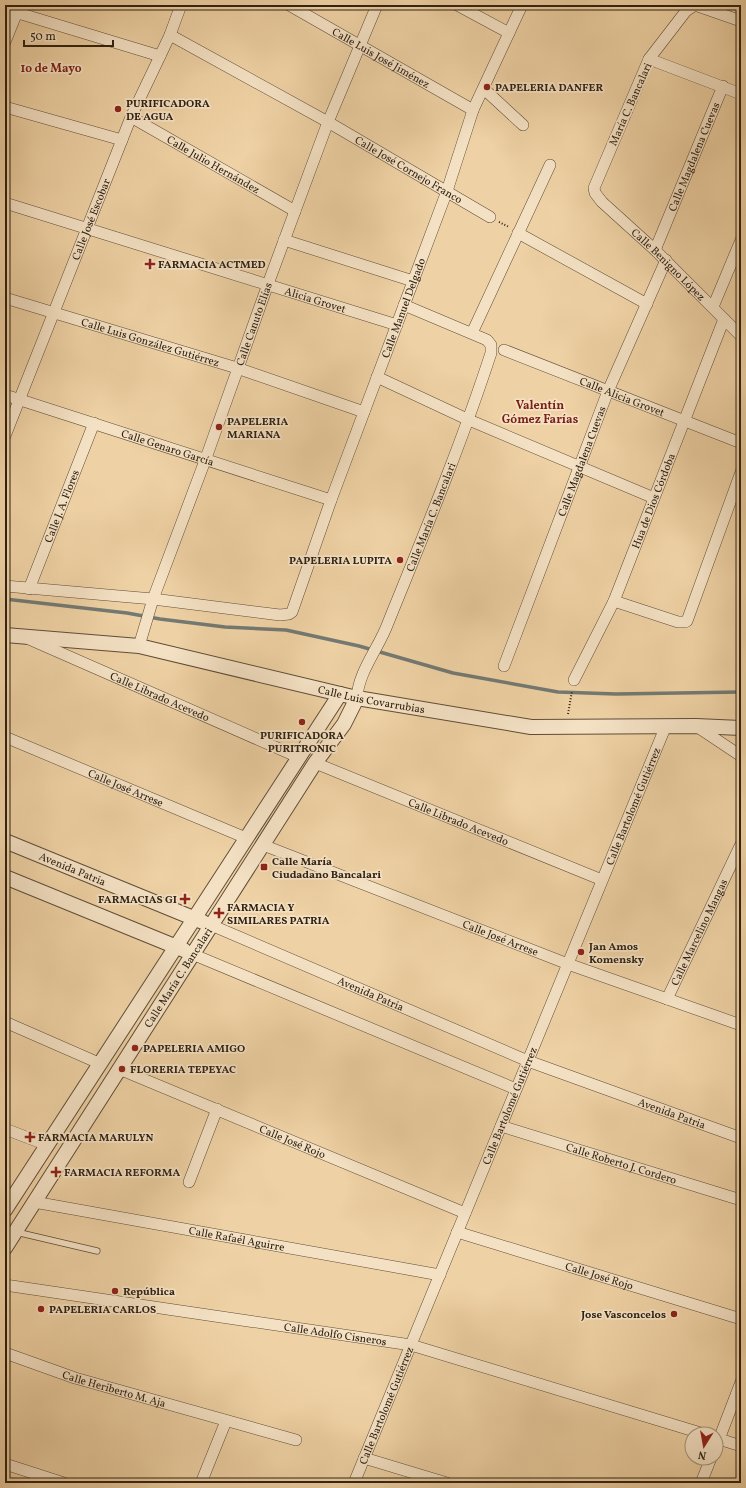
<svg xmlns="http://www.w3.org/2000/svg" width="746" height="1488" font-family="Vollkorn,serif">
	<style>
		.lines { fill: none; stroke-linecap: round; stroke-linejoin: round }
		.stream { stroke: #737973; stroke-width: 3.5 }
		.service-casing { stroke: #5f4d37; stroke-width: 7 }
		.minor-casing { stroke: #5f4d37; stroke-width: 12 }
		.tertiary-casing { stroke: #5f4d37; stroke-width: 16 }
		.path { stroke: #2f2113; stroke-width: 2; stroke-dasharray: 1 2; stroke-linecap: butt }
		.service { stroke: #f4e1c4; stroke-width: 5.5 }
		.minor { stroke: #f4e1c4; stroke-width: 11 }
		.tertiary { stroke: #f4e1c4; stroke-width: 14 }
		.poi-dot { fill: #8f2418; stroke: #f4e1c4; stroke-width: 1.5 }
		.labels { text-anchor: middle; stroke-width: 3.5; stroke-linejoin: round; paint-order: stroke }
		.street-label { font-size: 11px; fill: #2f2113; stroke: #f4e1c4 }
		.poi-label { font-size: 11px; font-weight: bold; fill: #2f2113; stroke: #f4e1c4; text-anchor: start }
		.neighbourhood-label { font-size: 12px; font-weight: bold; fill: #7a1f14; stroke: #f4e1c4 }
	</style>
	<rect width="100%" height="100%" fill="#eed1a4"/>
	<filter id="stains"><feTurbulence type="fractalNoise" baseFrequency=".005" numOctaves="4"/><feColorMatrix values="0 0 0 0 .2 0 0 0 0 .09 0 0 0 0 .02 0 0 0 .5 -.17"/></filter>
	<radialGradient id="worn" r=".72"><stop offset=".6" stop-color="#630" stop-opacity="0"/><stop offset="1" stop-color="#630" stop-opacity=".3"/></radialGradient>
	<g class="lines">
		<polyline class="stream" points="5,599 127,613 160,619 225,627 286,630 359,646 453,673 558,692 616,694 741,692"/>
		<defs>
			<polyline id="service" points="16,1232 97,1251"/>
			<g id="minor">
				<path id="s1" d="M289 5 473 110"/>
				<polyline points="457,5 509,33"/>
				<polyline points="5,9 160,56"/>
				<path id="s2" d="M741 21 695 5 686 11 649 59 594 188 595 193 602 202 655 250 741 336"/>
				<path id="s3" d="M170 35 328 122 490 217"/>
				<polyline points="5,42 20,5"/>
				<polyline points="649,59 741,94"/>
				<polyline points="484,89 523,125"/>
				<polyline points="5,107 122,140"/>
				<path id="s4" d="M131 117 295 211"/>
				<path id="s5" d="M5 203 397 325"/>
				<polyline points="518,233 647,304"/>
				<polyline points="284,240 413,281"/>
				<path id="s6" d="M655 250 723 86"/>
				<path id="s7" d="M5 298 237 368 364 412"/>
				<polyline points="713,307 741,240"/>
				<polyline points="472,333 550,165"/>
				<path id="s8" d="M504 350 741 443"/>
				<polyline points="377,377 469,420 654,498"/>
				<path id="s9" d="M5 395 331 500"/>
				<path id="s10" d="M5 436 131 117 170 35 181 5"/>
				<path id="s11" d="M5 586 153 599 280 615 289 614 292 612 331 500 447 191 473 110 522 5"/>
				<path id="s12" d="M29 589 94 423"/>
				<polyline points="614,601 678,622 685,622 687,621 741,472"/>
				<path id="s13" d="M29 639 298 757"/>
				<path id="s14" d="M139 646 153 599 206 458 268 284 328 122 377 5"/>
				<path id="s15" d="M504 666 608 391 666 260"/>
				<path id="s16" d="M574 680 614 601 724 319"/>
				<path id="s17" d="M357 698C358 672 379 648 388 623 424 534 461 445 491 353V345L487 340 404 305"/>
				<polyline points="696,726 741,756"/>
				<path id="s18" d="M5 737 246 838"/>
				<path id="s19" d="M315 763 602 880"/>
				<path id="s20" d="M263 845 568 964 741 1025"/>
				<path id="s21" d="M211 925 528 1061 741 1138"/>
				<polyline points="192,954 516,1089"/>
				<path id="s22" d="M667 999 741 844"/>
				<polyline points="5,1022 101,1064"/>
				<path id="s23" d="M119 1069 465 1213"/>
				<path id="s24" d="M501 1126 741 1200"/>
				<polyline points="5,1129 47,1145"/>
				<polyline points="189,1182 217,1109"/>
				<path id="s25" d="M34 1202 440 1275"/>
				<path id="s26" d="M457 1232 741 1319"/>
				<path id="s27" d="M5 1285 411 1345 704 1434"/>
				<path id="s28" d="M5 1353 75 1378 296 1440"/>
				<polyline points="716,1438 741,1446"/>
				<polyline points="716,1447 741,1382"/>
				<polyline points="364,1458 447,1483"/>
				<polyline points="5,1464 64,1483"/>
				<polyline points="201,1483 226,1421"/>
				<path id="s29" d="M354 1483 665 728"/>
				<polyline points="701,1483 711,1458"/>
			</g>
			<g id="tertiary">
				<path id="s30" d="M5 635 139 646 357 698 531 727 696 726 741 728"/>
				<path id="s31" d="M5 841 203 922"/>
				<polyline points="5,877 184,950"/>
				<polyline points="5,1210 340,694"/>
				<path id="s32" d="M5 1248 315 763 344 724 357 698"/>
			</g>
		</defs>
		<use href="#service" class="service-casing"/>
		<use href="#minor" class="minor-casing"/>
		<use href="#tertiary" class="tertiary-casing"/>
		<g class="path">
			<polyline points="499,222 509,227"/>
			<polyline points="568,714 572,691"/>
		</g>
		<use href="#service" class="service"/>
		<use href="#minor" class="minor"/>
		<use href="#tertiary" class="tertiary"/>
	</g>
	<g class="poi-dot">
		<circle cx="487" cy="87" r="4"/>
		<circle cx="118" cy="109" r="4"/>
		<path d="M148 258h4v4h4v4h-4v4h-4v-4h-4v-4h4z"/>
		<circle cx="219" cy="427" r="4"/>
		<circle cx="400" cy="560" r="4"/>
		<circle cx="302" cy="722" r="4"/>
		<rect x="260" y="863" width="8" height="8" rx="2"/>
		<path d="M183 893h4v4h4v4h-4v4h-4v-4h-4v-4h4z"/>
		<path d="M217 907h4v4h4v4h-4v4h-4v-4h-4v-4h4z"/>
		<circle cx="581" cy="952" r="4"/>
		<circle cx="135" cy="1048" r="4"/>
		<circle cx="122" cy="1069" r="4"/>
		<path d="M28 1131h4v4h4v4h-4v4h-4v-4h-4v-4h4z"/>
		<path d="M54 1166h4v4h4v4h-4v4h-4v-4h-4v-4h4z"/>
		<circle cx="115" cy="1291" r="4"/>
		<circle cx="41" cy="1309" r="4"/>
		<circle cx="674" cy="1314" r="4"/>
	</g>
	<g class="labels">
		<g class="street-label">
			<text dy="4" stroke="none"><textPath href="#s1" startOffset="106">Calle Luis José Jiménez</textPath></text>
			<text transform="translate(630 104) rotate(-66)" y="4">María C. Bancalari</text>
			<text dy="4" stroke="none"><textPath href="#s6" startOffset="101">Calle Magdalena Cuevas</textPath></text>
			<text dy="4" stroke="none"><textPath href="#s4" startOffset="95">Calle Julio Hernández</textPath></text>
			<text dy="4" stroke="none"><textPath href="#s3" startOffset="274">Calle José Cornejo Franco</textPath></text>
			<text dy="4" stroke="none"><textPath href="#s10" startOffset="233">Calle José Escobar</textPath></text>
			<text dy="4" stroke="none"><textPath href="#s2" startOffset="368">Calle Benigno López</textPath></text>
			<text dy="4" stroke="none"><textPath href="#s5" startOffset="325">Alicia Grovet</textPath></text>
			<text dy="4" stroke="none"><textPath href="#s11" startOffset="613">Calle Manuel Delgado</textPath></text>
			<text dy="4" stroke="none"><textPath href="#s14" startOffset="342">Calle Canuto Elías</textPath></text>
			<text dy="4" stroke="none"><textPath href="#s7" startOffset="152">Calle Luis González Gutiérrez</textPath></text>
			<text dy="4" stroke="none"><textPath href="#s8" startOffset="127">Calle Alicia Grovet</textPath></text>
			<text dy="4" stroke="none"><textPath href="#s9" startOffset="171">Calle Genaro García</textPath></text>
			<text dy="4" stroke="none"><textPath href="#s15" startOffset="219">Calle Magdalena Cuevas</textPath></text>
			<text dy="4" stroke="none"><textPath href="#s16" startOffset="196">Hua de Dios Córdoba</textPath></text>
			<text dy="4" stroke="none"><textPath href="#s12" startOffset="89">Calle J. A. Flores</textPath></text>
			<text dy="4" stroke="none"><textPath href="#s17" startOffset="196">Calle María C. Bancalari</textPath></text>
			<text dy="4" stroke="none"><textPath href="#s13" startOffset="143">Calle Librado Acevedo</textPath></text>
			<text dy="4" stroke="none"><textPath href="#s30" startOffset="373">Calle Luis Covarrubias</textPath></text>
			<text dy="4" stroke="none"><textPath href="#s18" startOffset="131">Calle José Arrese</textPath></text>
			<text dy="4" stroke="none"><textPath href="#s29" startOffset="732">Calle Bartolomé Gutiérrez</textPath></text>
			<text dy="4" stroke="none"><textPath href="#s19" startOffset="155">Calle Librado Acevedo</textPath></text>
			<text dy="4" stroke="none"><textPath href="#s31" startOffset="73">Avenida Patria</textPath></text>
			<text dy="4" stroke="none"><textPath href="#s22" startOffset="74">Calle Marcelino Mangas</textPath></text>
			<text dy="4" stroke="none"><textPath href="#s20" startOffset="255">Calle José Arrese</textPath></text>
			<text dy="4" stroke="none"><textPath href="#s32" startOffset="321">Calle María C. Bancalari</textPath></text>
			<text dy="4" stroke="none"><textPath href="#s21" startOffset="174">Avenida Patria</textPath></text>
			<text dy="4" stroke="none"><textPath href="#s29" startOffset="408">Calle Bartolomé Gutiérrez</textPath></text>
			<text dy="4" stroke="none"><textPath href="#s21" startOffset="498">Avenida Patria</textPath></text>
			<text dy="4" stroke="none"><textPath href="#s23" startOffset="188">Calle José Rojo</textPath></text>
			<text dy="4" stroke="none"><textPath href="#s24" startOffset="126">Calle Roberto J. Cordero</textPath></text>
			<text dy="4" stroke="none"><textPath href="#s25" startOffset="206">Calle Rafaél Aguirre</textPath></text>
			<text dy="4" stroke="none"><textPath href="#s26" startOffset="149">Calle José Rojo</textPath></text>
			<text dy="4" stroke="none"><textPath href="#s27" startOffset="334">Calle Adolfo Cisneros</textPath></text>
			<text dy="4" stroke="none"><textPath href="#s28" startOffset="115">Calle Heriberto M. Aja</textPath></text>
			<text dy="4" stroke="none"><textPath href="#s29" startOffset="84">Calle Bartolomé Gutiérrez</textPath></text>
		</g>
		<g class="poi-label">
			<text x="495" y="91">PAPELERIA DANFER</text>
			<text x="126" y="107">PURIFICADORA<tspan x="126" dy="13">DE AGUA</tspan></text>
			<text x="158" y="268">FARMACIA ACTMED</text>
			<text x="227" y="425">PAPELERIA<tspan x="227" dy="13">MARIANA</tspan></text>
			<text x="392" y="564" text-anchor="end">PAPELERIA LUPITA</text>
			<text x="302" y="739" text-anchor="middle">PURIFICADORA<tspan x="302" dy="13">PURITRONIC</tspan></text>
			<text x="272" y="865">Calle María<tspan x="272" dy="13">Ciudadano Bancalari</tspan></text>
			<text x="177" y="903" text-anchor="end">FARMACIAS GI</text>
			<text x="227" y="911">FARMACIA Y<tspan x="227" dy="13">SIMILARES PATRIA</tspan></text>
			<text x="589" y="950">Jan Amos<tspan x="589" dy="13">Komensky</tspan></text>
			<text x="143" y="1052">PAPELERIA AMIGO</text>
			<text x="130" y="1073">FLORERIA TEPEYAC</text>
			<text x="38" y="1141">FARMACIA MARULYN</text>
			<text x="64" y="1176">FARMACIA REFORMA</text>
			<text x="123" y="1295">República</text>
			<text x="49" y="1313">PAPELERIA CARLOS</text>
			<text x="666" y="1318" text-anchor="end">Jose Vasconcelos</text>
		</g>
		<g class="neighbourhood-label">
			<text x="51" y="72">1o de Mayo</text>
			<text x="540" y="409">Valentín<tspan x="540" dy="14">Gómez Farías</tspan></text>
		</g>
	</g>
	<rect width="746" height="1488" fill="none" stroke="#eed1a4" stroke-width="20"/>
	<rect x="6" y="6" width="734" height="1476" fill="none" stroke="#2f2113" stroke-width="2"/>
	<rect x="10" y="10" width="726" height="1468" fill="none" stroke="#2f2113"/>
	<g transform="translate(704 1446) rotate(191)"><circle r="19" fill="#f4e1c4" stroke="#a5947d"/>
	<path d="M0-3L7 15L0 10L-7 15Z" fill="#8f2418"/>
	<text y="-6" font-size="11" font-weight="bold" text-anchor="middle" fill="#2f2113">N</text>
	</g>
	<path d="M24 40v6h89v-6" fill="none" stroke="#2f2113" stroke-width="2"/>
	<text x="30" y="40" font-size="12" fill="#2f2113" stroke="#f4e1c4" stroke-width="3" paint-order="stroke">50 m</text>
	<rect width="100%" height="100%" filter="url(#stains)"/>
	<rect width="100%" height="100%" fill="url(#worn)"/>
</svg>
